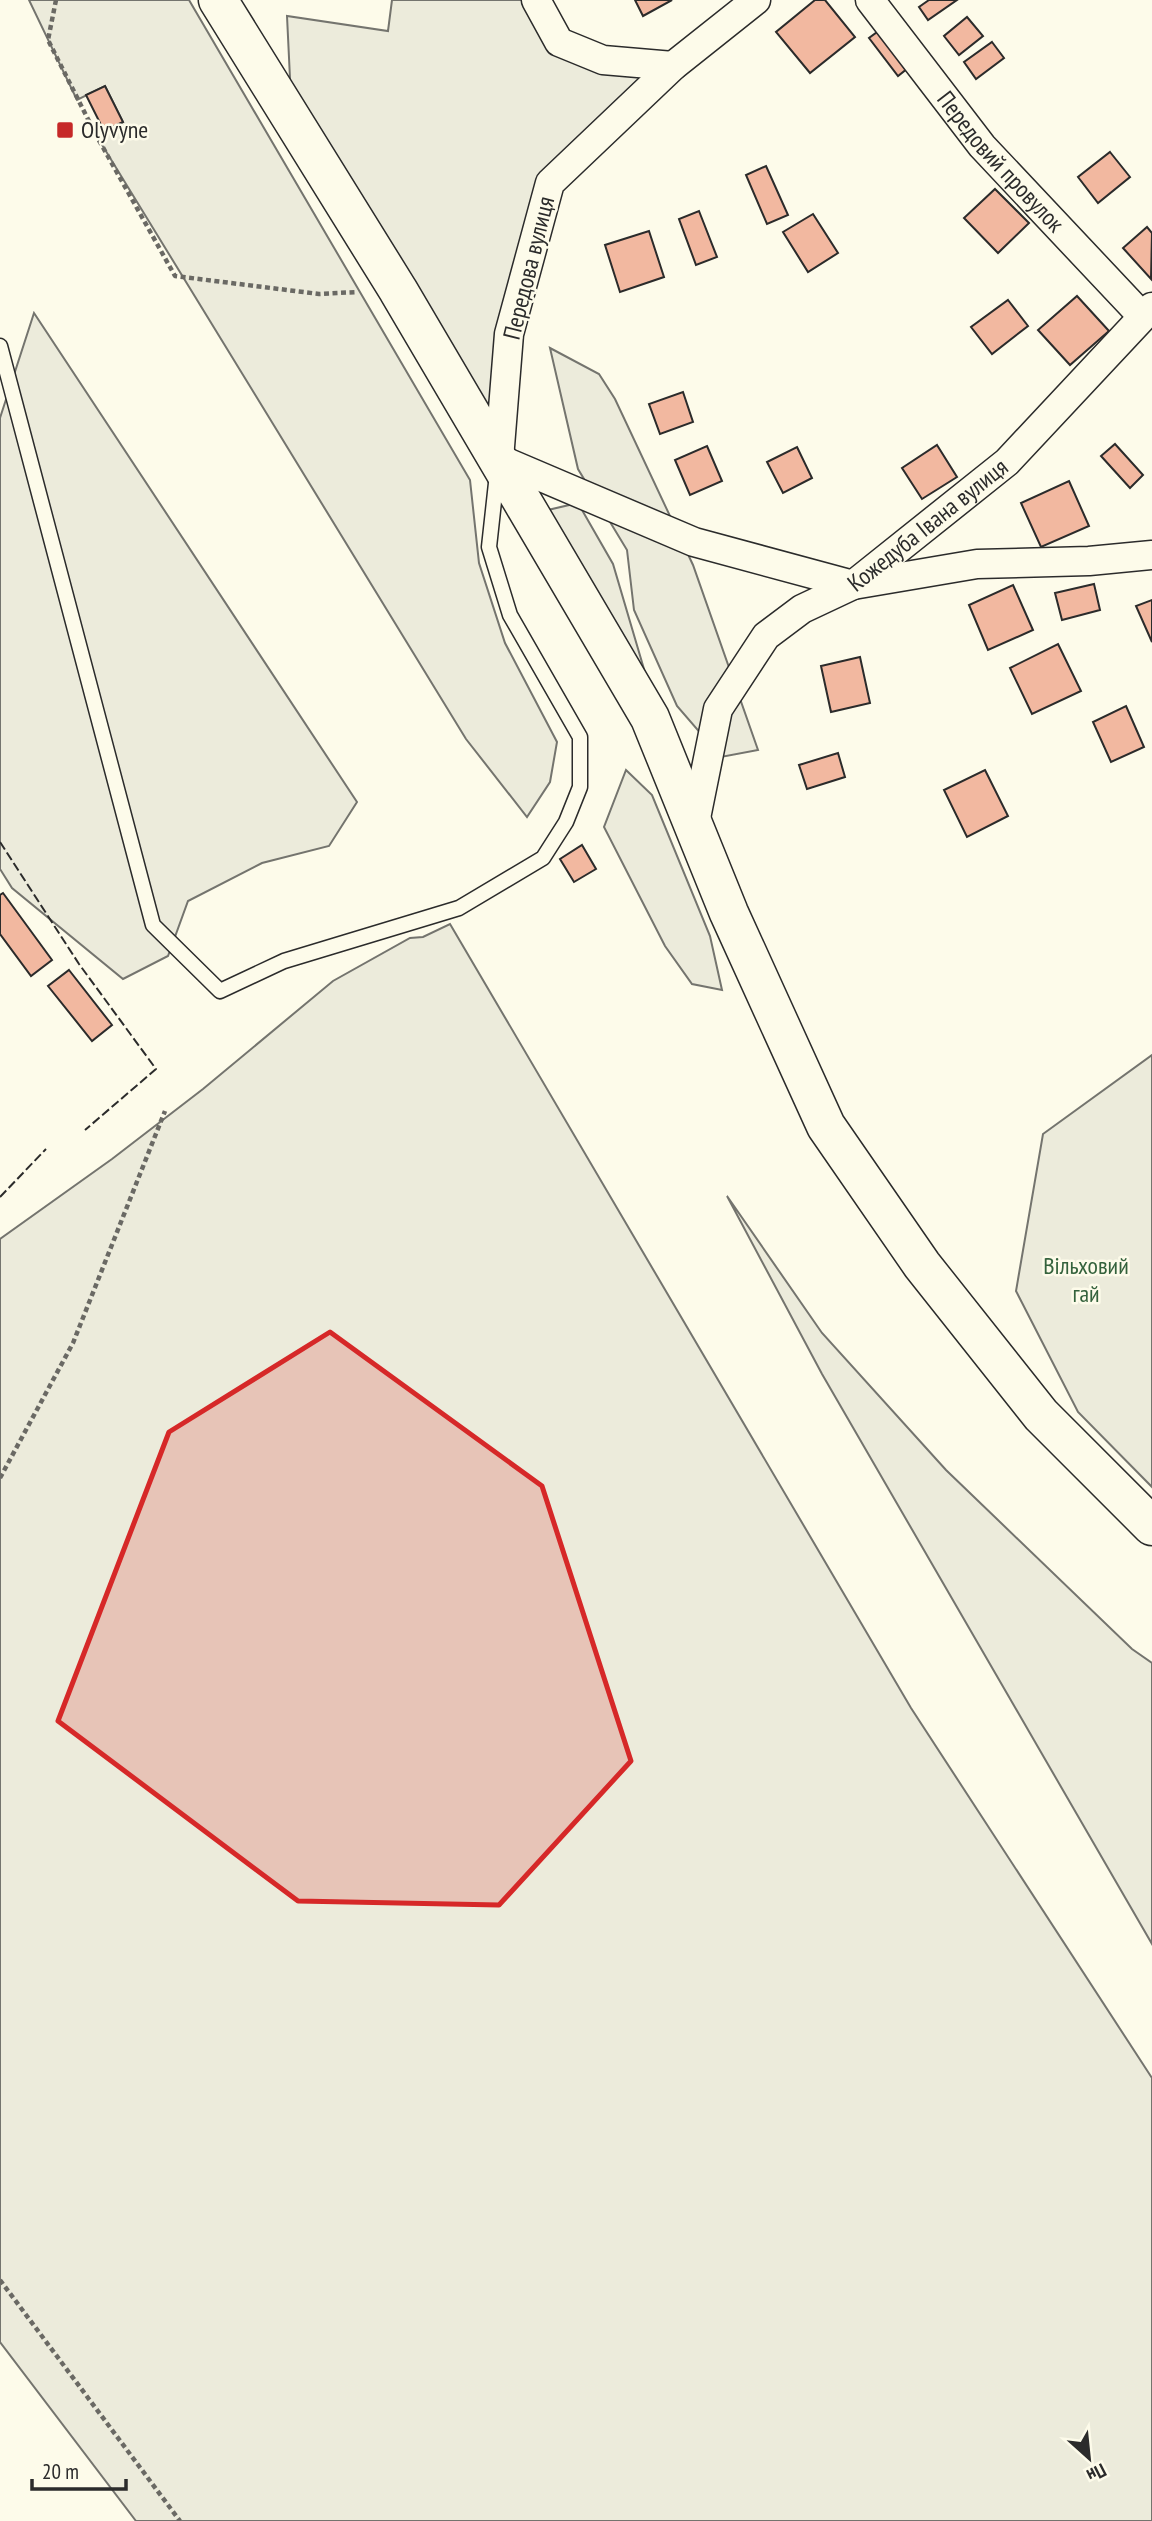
<svg xmlns="http://www.w3.org/2000/svg" width="1152" height="2521" font-family="'PT Sans Narrow',sans-serif">
	<style>
		.green { fill: #ecebdb; stroke: #74746e; stroke-width: 2 }
		.building { fill: #f2b8a0; stroke: #2b2b2b; stroke-width: 2 }
		.lines { fill: none; stroke-linecap: round; stroke-linejoin: round }
		.lane-casing { stroke: #2b2b2b; stroke-width: 17 }
		.street-casing { stroke: #2b2b2b; stroke-width: 31 }
		.secondary-casing { stroke: #2b2b2b; stroke-width: 41 }
		.path { stroke: #6a6964; stroke-width: 4.5; stroke-dasharray: 5 3.5; stroke-linecap: butt }
		.lane { stroke: #fdfbea; stroke-width: 14 }
		.street { stroke: #fdfbea; stroke-width: 28 }
		.secondary { stroke: #fdfbea; stroke-width: 38 }
		.fence { stroke: #2b2b2b; stroke-width: 2; stroke-dasharray: 9 3.5; stroke-linecap: butt }
		.marked { fill: #d62828; fill-opacity: 0.2; stroke: #d62828; stroke-width: 5; stroke-linejoin: round }
		.poi-dot { fill: #c62828; stroke: #fdfbea; stroke-width: 2.5 }
		.labels { text-anchor: middle; stroke-width: 5; stroke-linejoin: round; paint-order: stroke }
		.poi-label { font-size: 24px; fill: #2b2b2b; stroke: #fdfbea; text-anchor: start }
		.street-label { font-size: 24px; fill: #2b2b2b; stroke: #fdfbea }
		.park-label { font-size: 24px; fill: #34623c; stroke: #fdfbea }
	</style>
	<rect width="100%" height="100%" fill="#fdfbea"/>
	<g class="green">
		<polygon points="29,0 189,0 470,480 479,563 505,643 557,742 550,782 527,817 466,739 96,135 123,122 105,86 77,100"/>
		<polygon points="392,0 536,0 560,43 673,66 550,183 499,459 292,120 287,16 388,31"/>
		<polygon points="34,313 357,802 329,846 262,863 188,901 168,956 123,979 12,888 0,869 0,418"/>
		<polygon points="550,348 599,374 615,399 693,565 758,750 721,757 677,706 634,610 627,550 578,469"/>
		<polygon points="578,503 613,564 654,703 548,510"/>
		<polygon points="626,770 652,795 710,936 722,990 692,984 665,946 604,827"/>
		<polygon points="450,924 911,1708 1152,2078 1152,2521 136,2521 0,2342 0,1239 112,1159 203,1089 333,981 410,938 423,937"/>
		<polygon points="1152,1055 1152,1487 1078,1412 1016,1291 1043,1134"/>
		<polygon points="727,1196 822,1333 946,1470 1132,1649 1152,1663 1152,1944 822,1374"/>
	</g>
	<g class="building">
		<polygon points="635,0 672,0 643,16"/>
		<polygon points="815,0 825,0 855,37 810,73 776,32"/>
		<polygon points="929,0 957,0 928,20 919,7"/>
		<polygon points="967,17 983,36 959,55 944,36"/>
		<polygon points="884,27 913,64 898,76 869,38"/>
		<polygon points="992,42 1004,58 976,79 964,62"/>
		<polygon points="105,86 123,122 104,131 86,95"/>
		<polygon points="1110,152 1130,177 1098,203 1078,177"/>
		<polygon points="766,166 788,215 767,224 746,175"/>
		<polygon points="995,189 1029,223 998,253 964,218"/>
		<polygon points="699,211 717,257 696,265 679,219"/>
		<polygon points="813,214 838,253 808,272 783,232"/>
		<polygon points="1147,227 1152,233 1151,279 1123,248"/>
		<polygon points="649,231 664,277 620,292 605,245"/>
		<polygon points="1077,296 1109,331 1070,365 1038,330"/>
		<polygon points="1008,300 1028,326 992,354 971,327"/>
		<polygon points="683,392 693,422 660,434 649,404"/>
		<polygon points="1115,444 1143,475 1130,488 1101,456"/>
		<polygon points="937,445 957,477 922,499 902,468"/>
		<polygon points="707,446 722,481 690,495 675,460"/>
		<polygon points="797,447 812,478 783,493 767,462"/>
		<polygon points="1069,481 1089,526 1041,547 1021,503"/>
		<polygon points="1094,584 1100,610 1062,620 1055,593"/>
		<polygon points="1013,585 1033,630 988,650 969,605"/>
		<polygon points="1152,600 1152,642 1136,606"/>
		<polygon points="1058,644 1081,691 1032,714 1010,668"/>
		<polygon points="860,657 870,703 831,712 821,666"/>
		<polygon points="1126,706 1144,747 1111,762 1093,722"/>
		<polygon points="838,753 845,777 807,789 799,765"/>
		<polygon points="985,770 1008,816 967,837 944,790"/>
		<polygon points="582,845 596,869 574,882 560,859"/>
		<polygon points="3,893 52,960 31,976 0,934 0,895"/>
		<polygon points="69,970 112,1025 92,1041 48,986"/>
	</g>
	<g class="lines">
		<defs>
			<polyline id="lane" points="0,346 153,925 220,991 284,961 459,908 543,858 566,822 580,787 580,737 510,615 489,547 497,474"/>
			<g id="street">
				<polyline points="536,0 559,42 603,60 673,66"/>
				<polyline points="756,0 673,66 550,183 509,334 499,459 694,542 853,585 977,564 1089,561 1152,555"/>
				<path id="s1" d="M870 0 982 146 1142 316"/>
				<path id="s2" d="M694 828 718 709 766 636 802 609 853 585 1007 462 1152 307"/>
			</g>
			<polyline id="secondary" points="218,0 398,290 650,718 729,913 826,1126 922,1265 1041,1415 1152,1526"/>
		</defs>
		<use href="#lane" class="lane-casing"/>
		<use href="#street" class="street-casing"/>
		<use href="#secondary" class="secondary-casing"/>
		<g class="path">
			<polyline points="56,0 48,40 96,135 175,276 319,294 358,292"/>
			<polyline points="0,1478 73,1343 165,1111"/>
			<polyline points="0,2280 180,2521"/>
		</g>
		<use href="#lane" class="lane"/>
		<use href="#street" class="street"/>
		<use href="#secondary" class="secondary"/>
		<g class="fence">
			<polyline points="0,842 79,964 156,1069 85,1130"/>
			<polyline points="0,1197 46,1149"/>
		</g>
	</g>
	<path class="marked" d="M330 1332 542 1486 631 1761 499 1905 298 1901 58 1721 169 1432Z"/>
	<rect class="poi-dot" x="56" y="121" width="18" height="18" rx="3.5"/>
	<g class="labels">
		<g class="poi-label">
			<text x="81" y="138">Olyvyne</text>
		</g>
		<g class="street-label">
			<text dy="8" stroke="none"><textPath href="#s1" startOffset="208">Передовий провулок</textPath></text>
			<text transform="translate(529 268) rotate(-76)" y="8">Передова вулиця</text>
			<text dy="8" stroke="none"><textPath href="#s2" startOffset="406">Кожедуба Івана вулиця</textPath></text>
		</g>
		<g class="park-label">
			<text x="1086" y="1274">Вільховий<tspan x="1086" dy="28">гай</tspan></text>
		</g>
	</g>
	<g transform="translate(1089 2458) rotate(153)" stroke="#fdfbea" stroke-width="5" paint-order="stroke">
	<path d="M0-5L12 26L0 18L-12 26Z" fill="#2b2b2b"/>
	<text y="-10" font-size="19" font-weight="bold" text-anchor="middle" fill="#2b2b2b">Пн</text>
	</g>
	<path d="M32 2479v10h94v-10" fill="none" stroke="#2b2b2b" stroke-width="3.5"/>
	<text x="42" y="2479" font-size="21" fill="#2b2b2b" stroke="#fdfbea" stroke-width="5" paint-order="stroke">20 m</text>
</svg>
